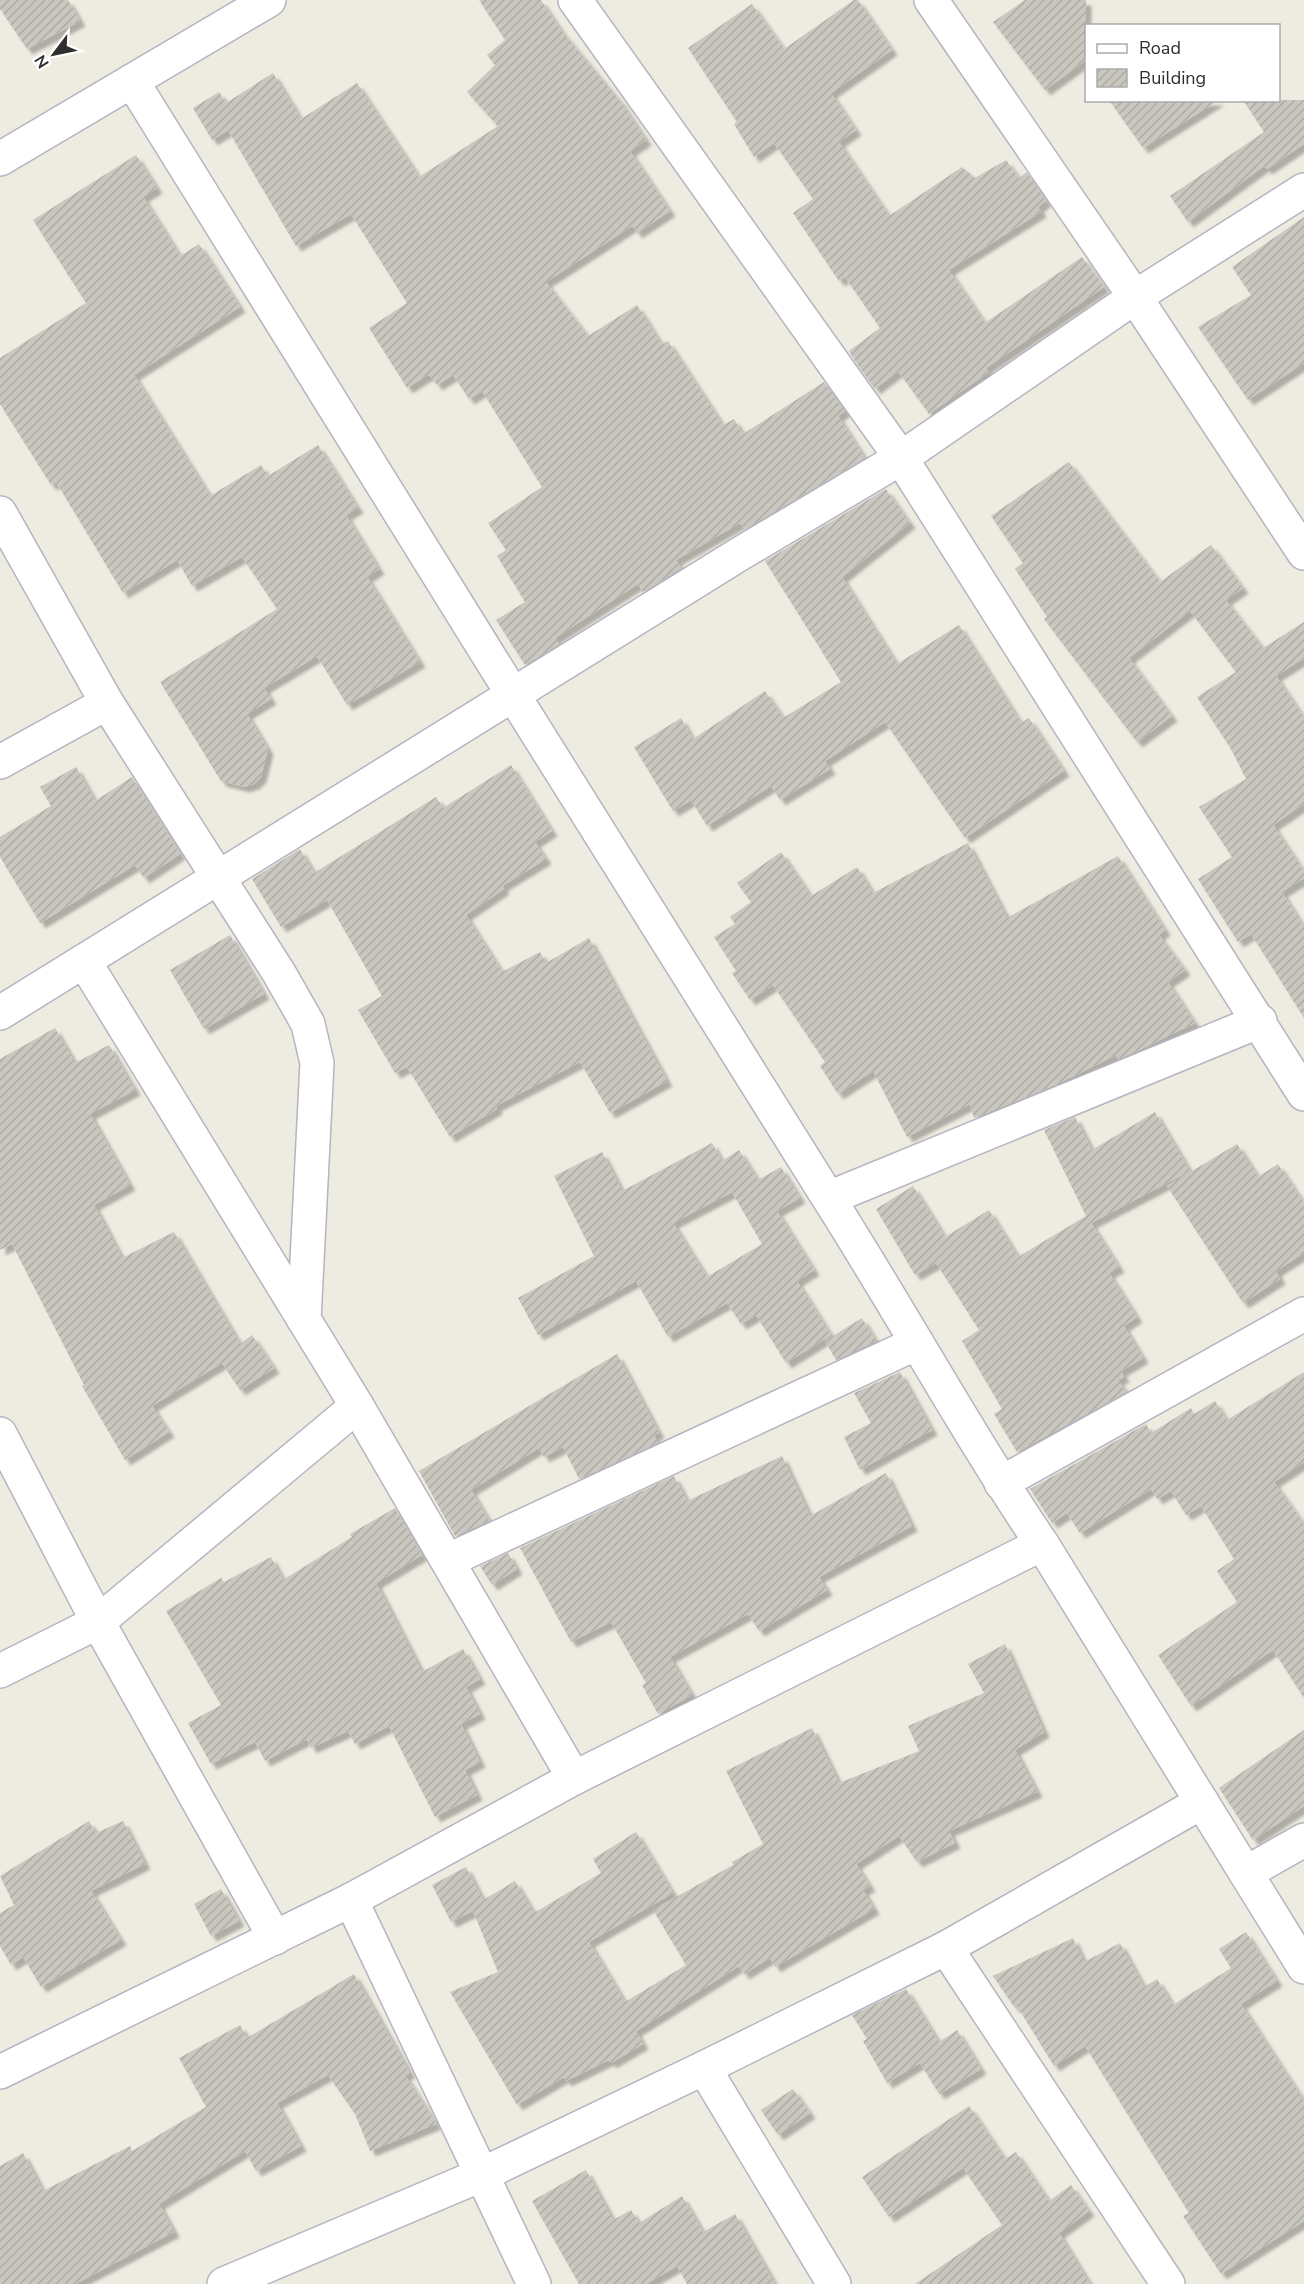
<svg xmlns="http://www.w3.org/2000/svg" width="1304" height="2284" font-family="'Nunito Sans',sans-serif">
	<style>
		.building { fill: url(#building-hatch); fill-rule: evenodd; filter: url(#shadow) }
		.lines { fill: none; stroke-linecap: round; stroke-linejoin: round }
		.street-casing { stroke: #b4b5c0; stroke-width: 36 }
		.secondary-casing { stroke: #b4b5c0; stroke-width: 36 }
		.street { stroke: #fff; stroke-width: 33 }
		.secondary { stroke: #fff; stroke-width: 33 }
	</style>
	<defs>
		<pattern id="building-hatch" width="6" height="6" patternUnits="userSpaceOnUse" patternTransform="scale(1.5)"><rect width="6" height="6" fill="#cac7c0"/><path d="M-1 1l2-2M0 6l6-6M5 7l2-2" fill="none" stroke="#aeaba5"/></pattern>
		<filter id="shadow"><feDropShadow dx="5.5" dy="5.5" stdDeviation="1.5" flood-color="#0004"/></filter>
	</defs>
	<rect width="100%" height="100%" fill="#eeebe1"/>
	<g class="building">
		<polygon points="0,0 68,0 80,21 27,49 0,9"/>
		<polygon points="479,0 541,0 561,30 621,102 646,140 630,151 670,211 637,233 632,226 546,282 588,336 637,305 662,345 668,341 723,425 734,419 743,434 824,382 845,411 838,416 865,458 745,529 740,523 676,560 681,568 643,592 638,584 555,638 559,644 525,665 496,620 525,602 497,556 506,550 488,523 542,487 482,391 469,399 453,375 437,385 430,375 426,376 407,388 369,328 407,303 351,214 296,246 228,130 212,140 193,108 219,92 226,103 273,73 301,119 357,83 419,177 498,126 467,92 495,65 487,55 505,40"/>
		<polygon points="854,0 858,0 892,50 831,93 856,130 839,142 889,216 962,167 975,178 1006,160 1019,178 1027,172 1046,201 1038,207 1041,212 949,270 985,323 1082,257 1104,287 986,368 989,372 929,414 898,371 875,389 855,361 849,351 880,328 845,277 839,281 793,213 813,199 774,143 754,157 734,124 737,122 688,48 752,4 784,49"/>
		<polygon points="1025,0 1086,0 1086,60 1045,90 993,22"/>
		<polygon points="1109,100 1219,100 1143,148"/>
		<polygon points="1243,100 1304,100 1304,144 1267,169 1264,166 1188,222 1170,196 1264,132"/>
		<polygon points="136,155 157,188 143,197 180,256 199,244 240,307 134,375 210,496 261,465 268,476 318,445 358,508 346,515 379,569 367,577 420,662 347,705 317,656 264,688 271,699 247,714 268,749 261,777 254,784 244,787 221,781 160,682 277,609 242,557 192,586 177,560 123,593 56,482 51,485 0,404 0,358 86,303 33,220"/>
		<polygon points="1304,217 1304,363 1248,400 1198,327 1251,295 1232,267"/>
		<polygon points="1069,462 1160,582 1211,545 1243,588 1226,600 1263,648 1304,622 1304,658 1276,676 1304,718 1304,804 1273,825 1304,872 1304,878 1282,892 1304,927 1304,1018 1251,934 1238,942 1198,879 1232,857 1199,807 1246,779 1231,749 1197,697 1236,672 1190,611 1129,658 1172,716 1137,742 1044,619 1047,617 1015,569 1023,563 991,516"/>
		<polygon points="886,489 910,523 842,577 897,664 959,625 1021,723 1029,718 1064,771 965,838 885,722 825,761 830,769 780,800 771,786 707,826 691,800 673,811 634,747 681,718 693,739 765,691 783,718 841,682 765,561"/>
		<polygon points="511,765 552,831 535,842 546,859 502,886 504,889 466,915 502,972 540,952 546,963 589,938 667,1081 610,1113 580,1062 496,1106 497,1109 450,1137 407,1067 395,1073 358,1010 382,996 327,900 281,927 252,879 300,849 314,873 436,797 443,808"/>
		<polygon points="76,767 95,801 132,777 180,854 144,878 135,865 40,923 0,857 0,837 51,806 40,787"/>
		<polygon points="968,843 1007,918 1118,856 1165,930 1159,935 1185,970 1168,982 1195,1023 1139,1050 1118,1059 1116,1055 1057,1084 974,1118 970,1104 907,1137 873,1071 838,1094 820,1066 825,1062 773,985 750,1000 732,973 736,971 714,937 735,924 730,917 751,902 737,883 781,852 811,896 857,867 873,893"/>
		<polygon points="230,935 264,994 204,1029 170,970"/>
		<polygon points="55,1028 75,1063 109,1045 135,1090 90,1114 130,1185 94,1205 122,1258 174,1232 240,1344 252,1335 274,1368 240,1390 222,1363 152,1406 169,1432 125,1460 82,1386 84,1385 12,1244 0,1250 0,1059"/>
		<polygon points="1155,1112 1190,1171 1091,1223 1119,1267 1109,1273 1137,1317 1124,1326 1143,1358 1121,1371 1124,1377 1118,1380 1126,1392 1017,1452 994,1414 1002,1409 962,1341 979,1330 936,1263 915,1275 876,1209 913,1186 945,1237 989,1210 1018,1257 1086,1216 1044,1130 1075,1117 1092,1150"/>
		<path d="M712 1143 722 1161 739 1150 758 1180 781 1167 800 1198 777 1211 814 1270 797 1281 831 1335 786 1363 756 1315 741 1324 727 1303 668 1337 636 1281 538 1335 518 1298 594 1256 554 1176 602 1152 622 1191ZM732 1192 762 1244 707 1277 673 1223Z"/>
		<polygon points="1237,1144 1258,1177 1278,1164 1304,1203 1304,1253 1276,1271 1280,1279 1243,1303 1167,1186"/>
		<polygon points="862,1318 876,1341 836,1360 825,1341"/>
		<polygon points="617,1354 659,1433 654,1435 658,1443 579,1479 563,1447 544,1457 539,1448 471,1490 489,1521 455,1536 419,1471"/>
		<polygon points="900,1372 932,1430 860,1470 844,1437 871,1423 854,1393"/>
		<polygon points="1304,1372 1304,1462 1274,1482 1304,1524 1304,1698 1273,1650 1191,1706 1158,1655 1237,1602 1217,1571 1234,1559 1201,1506 1186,1515 1171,1491 1157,1499 1151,1489 1080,1533 1067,1513 1052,1523 1030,1489 1146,1424 1151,1433 1191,1408 1194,1414 1215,1401 1227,1420"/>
		<polygon points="782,1456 810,1516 886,1473 912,1526 819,1577 827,1590 759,1631 748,1614 670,1657 692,1695 658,1714 642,1685 646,1683 611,1622 571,1642 520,1548 674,1476 687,1501"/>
		<polygon points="395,1508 422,1555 376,1583 422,1672 463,1649 480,1679 466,1687 480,1714 461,1724 480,1762 465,1770 477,1795 435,1817 389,1726 355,1744 348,1731 311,1748 307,1739 265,1761 255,1742 211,1764 188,1723 221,1705 166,1611 221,1578 224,1582 271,1557 283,1580 352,1537 350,1534"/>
		<polygon points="508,1553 517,1569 492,1585 480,1566"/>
		<polygon points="1005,1644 1044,1732 1015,1750 1037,1792 949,1831 955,1843 917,1862 899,1836 856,1864 870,1886 863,1890 874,1909 775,1967 770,1958 744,1974 739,1966 636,2031 643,2044 611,2063 609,2060 566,2081 564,2077 517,2105 450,1992 498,1972 473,1911 451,1922 432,1885 466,1867 483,1900 515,1881 534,1913 601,1873 593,1859 636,1832 673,1893 589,1942 625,2002 686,1965 653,1910 733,1865 732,1862 763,1844 726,1771 812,1728 839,1783 919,1751 908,1726 984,1693 968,1664"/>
		<polygon points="1304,1730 1304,1806 1253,1840 1219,1788"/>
		<polygon points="89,1821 96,1833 123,1821 145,1864 91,1891 121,1940 41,1987 23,1957 11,1965 0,1946 0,1913 14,1905 0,1876"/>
		<polygon points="221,1889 239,1921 211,1936 194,1904"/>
		<polygon points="1246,1932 1277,1981 1241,2004 1304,2101 1304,2221 1221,2274 1183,2216 1189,2213 1085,2046 1054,2066 1017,2006 1015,2008 993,1976 1073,1938 1084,1962 1120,1943 1144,1987 1157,1979 1173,2005 1231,1968 1219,1949"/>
		<polygon points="354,1974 410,2073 405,2075 436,2124 370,2151 355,2114 328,2075 277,2103 301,2146 256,2171 245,2151 159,2204 174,2232 75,2284 0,2284 0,2166 23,2153 43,2191 130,2146 132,2151 206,2107 179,2058 240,2025 247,2038"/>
		<polygon points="906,1989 939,2042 957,2030 981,2069 939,2094 920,2063 887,2083 863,2041 867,2039 852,2015"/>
		<polygon points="793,2089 810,2113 778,2135 761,2110"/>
		<polygon points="969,2106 1005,2159 1016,2152 1049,2201 1071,2185 1089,2211 1059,2233 1090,2284 915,2284 1002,2225 963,2168 889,2217 862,2177"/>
		<polygon points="586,2170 613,2220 631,2210 639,2223 682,2196 703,2232 735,2214 775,2284 687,2284 677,2266 646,2284 579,2284 532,2201"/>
	</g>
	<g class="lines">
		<defs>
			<g id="street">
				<polyline points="575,0 901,458 1304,1094"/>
				<polyline points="931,0 1135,297 1304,553"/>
				<path d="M132 81C362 452 591 822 824 1191 899 1308 965 1430 1042 1544L1304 1967"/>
				<polyline points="0,513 107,703 279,973 308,1024 317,1063 304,1320"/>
				<polyline points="0,762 107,703"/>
				<polyline points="84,961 357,1406 574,1778"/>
				<polyline points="0,1013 738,555 901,458 1135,297 1304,190"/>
				<polyline points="829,1198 1260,1021"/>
				<polyline points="0,1434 98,1622 275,1938"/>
				<polyline points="1001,1483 1304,1314"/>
				<polyline points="449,1560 917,1343"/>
				<polyline points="0,1671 98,1622 357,1406"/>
				<polyline points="1246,1873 1304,1840"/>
				<polyline points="351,1900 534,2284"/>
				<polyline points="946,1948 1168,2284"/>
				<polyline points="704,2068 834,2284"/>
				<polyline points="0,2072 351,1900 574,1778 1042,1544"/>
				<polyline points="224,2284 481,2175 704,2068 946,1948 1202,1802"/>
			</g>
			<polyline id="secondary" points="0,159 269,0"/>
		</defs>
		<use href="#street" class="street-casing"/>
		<use href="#secondary" class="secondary-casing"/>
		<use href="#street" class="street"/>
		<use href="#secondary" class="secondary"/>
	</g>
	<rect x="1085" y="24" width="195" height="78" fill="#ffffff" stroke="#ababab" stroke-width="1.5"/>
	<rect x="1097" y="44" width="30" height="9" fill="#ffffff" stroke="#ababab" stroke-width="1.5"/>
	<text x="1139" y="54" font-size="18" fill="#2e2e2e">Road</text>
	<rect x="1097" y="69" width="30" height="18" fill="url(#building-hatch)" stroke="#ababab" stroke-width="1.5"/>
	<text x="1139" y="84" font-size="18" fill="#2e2e2e">Building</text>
	<g transform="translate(54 54) rotate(238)" stroke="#ffffff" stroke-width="4.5" paint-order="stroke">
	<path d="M0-4.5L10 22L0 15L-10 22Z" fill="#2e2e2e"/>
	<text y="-9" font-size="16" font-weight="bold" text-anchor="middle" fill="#2e2e2e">N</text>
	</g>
</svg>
